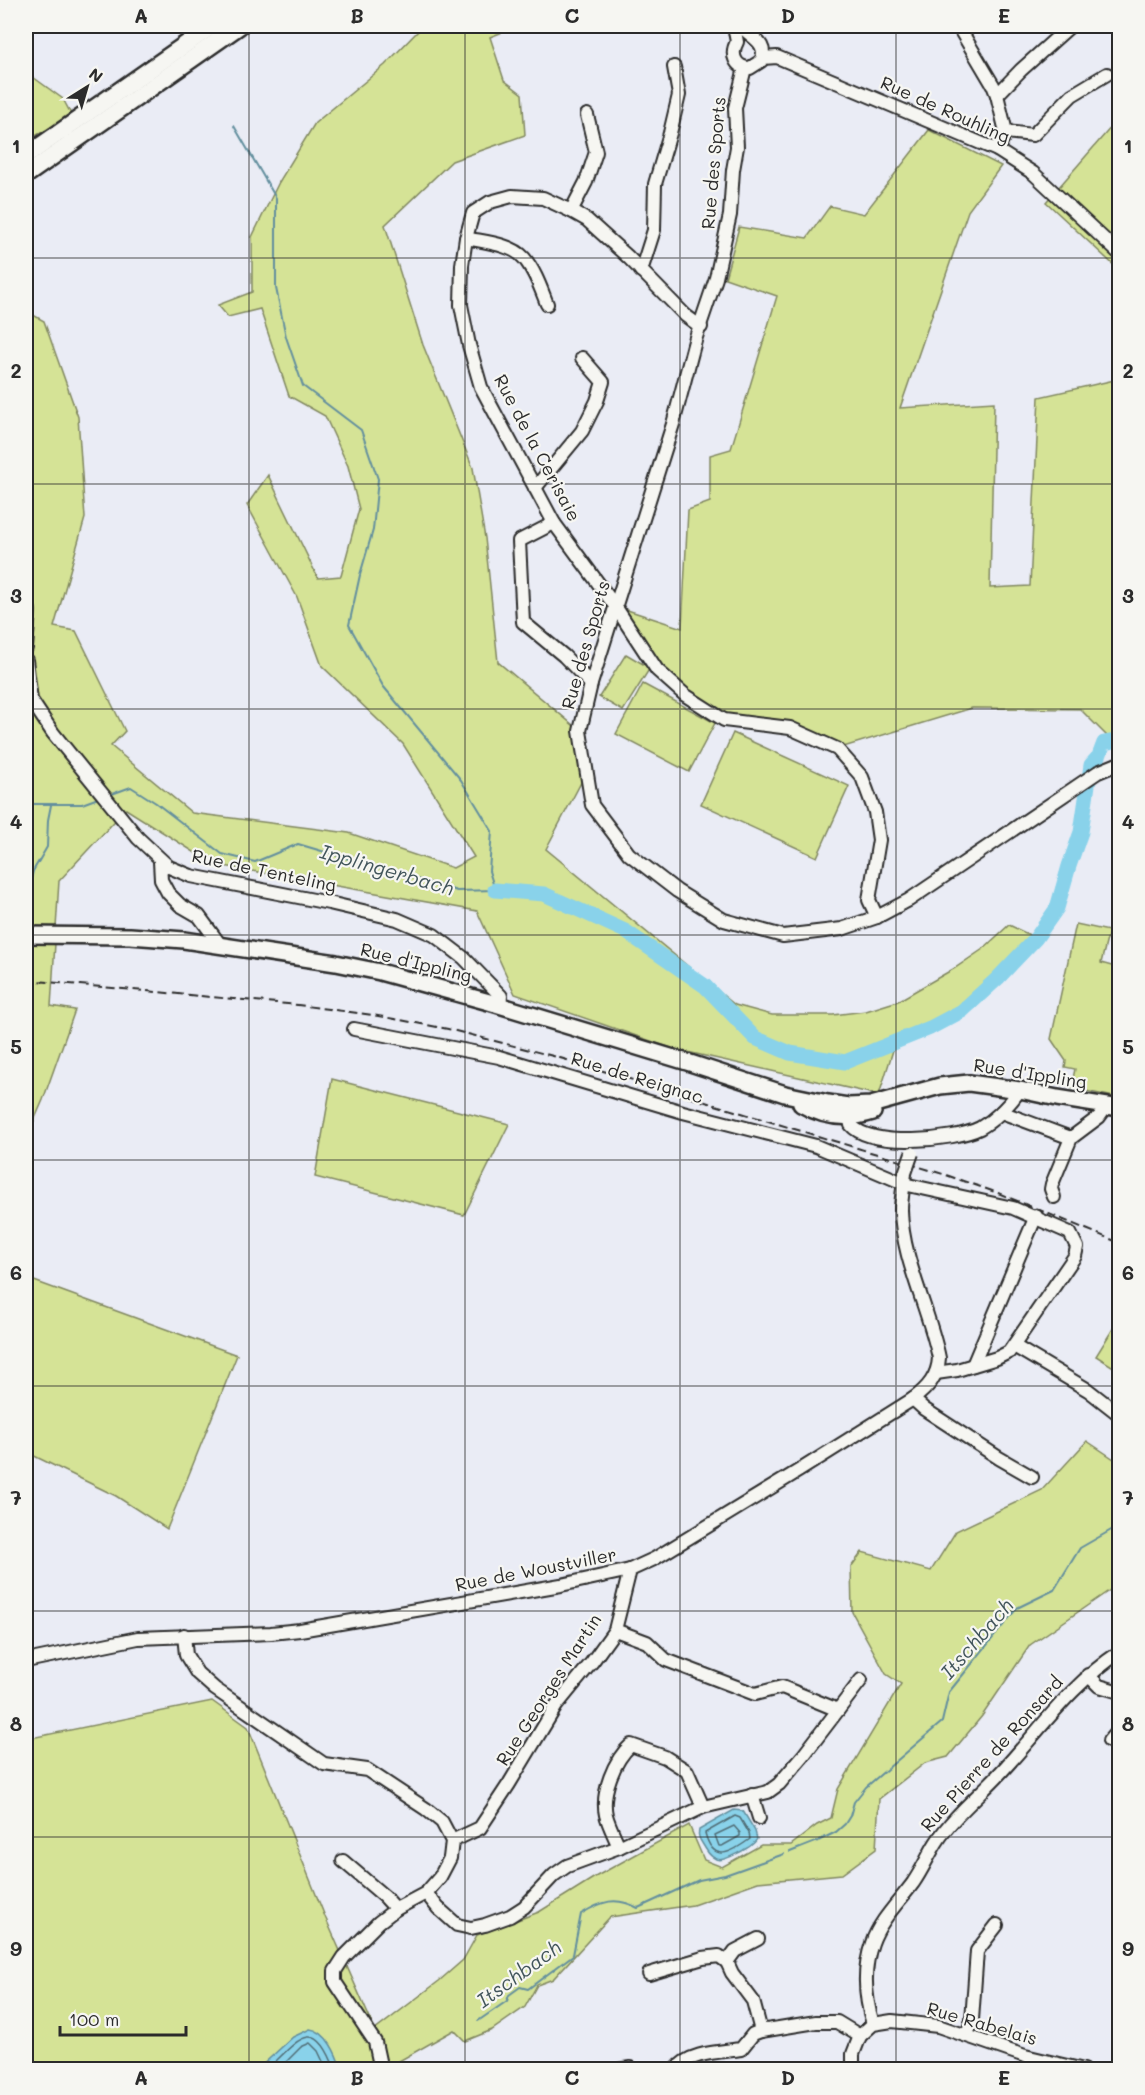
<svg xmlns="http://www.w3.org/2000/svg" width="1145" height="2095" font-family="Mali,sans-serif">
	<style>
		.green { fill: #d5e396; stroke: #808760; stroke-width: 1.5 }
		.water { fill: #89d2ea; stroke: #638f9e; stroke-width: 1.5 }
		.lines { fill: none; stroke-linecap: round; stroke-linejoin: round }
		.shore { stroke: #516e77; stroke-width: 1.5 }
		.stream { stroke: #638f9e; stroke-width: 2 }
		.river { stroke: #89d2ea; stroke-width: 15 }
		.minor-casing { stroke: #2b2b2b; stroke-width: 16 }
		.major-casing { stroke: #2b2b2b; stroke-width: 20 }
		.highway-casing { stroke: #2b2b2b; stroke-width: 21 }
		.minor { stroke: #f6f6f2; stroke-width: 12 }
		.major { stroke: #f6f6f2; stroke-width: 15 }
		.highway { stroke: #f6f6f2; stroke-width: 16 }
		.rail { stroke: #2b2b2b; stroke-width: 2; stroke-dasharray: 9 4.5; stroke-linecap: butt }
		.minor-bridge-casing { stroke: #2b2b2b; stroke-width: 16; stroke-linecap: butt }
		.minor-bridge { stroke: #f6f6f2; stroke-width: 12 }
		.grid { fill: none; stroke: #2b2b2b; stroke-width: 1.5; stroke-opacity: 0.55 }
		.labels { text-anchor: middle; stroke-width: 4.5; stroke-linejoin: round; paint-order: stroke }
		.street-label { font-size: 18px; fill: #2b2b2b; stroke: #f6f6f2 }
		.water-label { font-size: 20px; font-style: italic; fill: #42555b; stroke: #f6f6f2 }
		.neatline { fill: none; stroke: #2b2b2b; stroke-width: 2 }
		.grid-label { font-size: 20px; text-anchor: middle; font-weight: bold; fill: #2b2b2b }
	</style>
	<rect width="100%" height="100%" fill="#eaecf5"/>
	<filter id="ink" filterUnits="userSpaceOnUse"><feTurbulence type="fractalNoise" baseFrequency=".0167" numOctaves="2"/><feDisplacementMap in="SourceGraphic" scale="12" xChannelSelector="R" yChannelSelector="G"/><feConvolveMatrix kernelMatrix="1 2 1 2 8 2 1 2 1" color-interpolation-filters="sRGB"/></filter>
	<g filter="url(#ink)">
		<g class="green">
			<path d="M435 26H518L490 37 504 80 522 94 525 135 452 161 385 225 423 345 473 468 485 538 498 662 580 731 586 773 546 849 735 1005 772 1015H833L866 1011 898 1001 955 968 983 949 1009 925 1036 938C1013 962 990 990 962 1010 942 1025 917 1034 895 1044L879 1095 674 1049 515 994 477 911 213 864 126 809 59 881 51 1006 75 1010 43 1100 26 1139V311L44 321 78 417 85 518 54 627 76 631 125 731 111 746 192 813 349 833 453 868 474 857 403 744 322 666 297 597 247 505 268 475 318 578 341 576 359 509 348 466 325 416 289 396 260 309 228 317 218 305 252 292V237L279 182 315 123 385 65 420 29Z"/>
			<polygon points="26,72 63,99 72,116 26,141"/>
			<polygon points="1119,118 1119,270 1046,202"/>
			<polygon points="929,130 1001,166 968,211 900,408 994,402 990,588 1030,586 1039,397 1119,379 1119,748 1080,709 972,708 837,749 790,728 724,720 657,670 615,606 682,628 688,510 710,502 710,455 731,449 777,296 725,278 739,227 807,238 830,206 864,214"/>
			<polygon points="626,654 650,668 623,711 599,697"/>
			<polygon points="643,684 715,723 689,772 616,734"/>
			<polygon points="733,733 849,786 817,857 701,804"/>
			<polygon points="1076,924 1109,931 1101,963 1119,968 1119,1098 1071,1088 1075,1069 1065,1067 1066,1061 1051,1039"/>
			<polygon points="332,1079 509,1124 464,1215 315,1177"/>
			<polygon points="26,1278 237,1355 167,1529 116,1496 26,1452"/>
			<polygon points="1114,1327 1120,1331 1119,1362 1115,1368 1096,1356"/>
			<polygon points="1087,1441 1117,1461 1119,1458 1119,1581 1110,1590 1030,1645 982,1716 948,1757 925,1763 879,1799 876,1849 842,1874 758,1882 693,1905 610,1917 553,1979 537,1985 525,2007 492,2030 465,2041 454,2030 385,2069 26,2070 26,1739 212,1701 248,1727 326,1919 375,2030 439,1981 463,1960 477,1935 539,1912 595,1877 689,1825 704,1860 722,1867 761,1845 791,1845 817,1825 831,1818 838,1789 901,1684 886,1674 852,1612 851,1567 862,1552 931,1571 956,1531 1042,1490"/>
		</g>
		<g class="water">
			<path d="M734 1810 743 1811 755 1831 757 1839C753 1846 748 1847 742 1851 726 1859 716 1867 705 1848 701 1841 697 1837 699 1830Z"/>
			<path d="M310 2029C327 2031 337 2055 341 2069H258L293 2037Z"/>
		</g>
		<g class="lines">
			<g class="shore">
				<path d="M735 1816 740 1818 749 1833 750 1839C731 1853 713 1864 705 1833Z"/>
				<polygon points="734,1826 740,1833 740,1836 722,1846 719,1846 715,1835"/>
				<path d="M267 2070C297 2041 315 2013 335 2070"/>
				<polyline points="278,2070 301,2047 310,2043 318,2051 327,2070"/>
			</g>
			<g class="stream">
				<polyline points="109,795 131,787 156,803 222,854 255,862 298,844 457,891 495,890 489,871 492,831 461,780 383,686 349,625 360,575 373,530 378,479 361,430 303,386 286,337 276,288 276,198 234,126"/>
				<polyline points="26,804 82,804 101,797"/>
				<polyline points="30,929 29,888 33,871 47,847 48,820 51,805"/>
				<polyline points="790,1852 818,1841 836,1832 845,1824 850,1816 854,1802 866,1787 942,1722 949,1692 1017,1608 1054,1590 1080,1548 1120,1525"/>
				<path d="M478 2021 507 2001 509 1995 520 1987 528 1989 573 1955 581 1914C602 1901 616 1896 638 1908L699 1880 725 1875 784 1854"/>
			</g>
			<polyline class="river" points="495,890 544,894 625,931 705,986 755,1038 790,1053 845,1062 930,1028 962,1011 998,978 1036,938 1057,908 1069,866 1081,832 1091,765 1099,756 1104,743 1120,740"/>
			<defs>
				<g id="minor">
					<path d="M734 26 737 42C730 54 735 68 750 68L761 61C769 43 751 38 741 26"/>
					<polyline points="958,26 993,85 997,95 1006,132 997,150"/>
					<polyline points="763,58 777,57 997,150 1033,173 1120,254"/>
					<polyline points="745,68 735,108 737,147 733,170 730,215 716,278 696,337 673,424 591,684 580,731 592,805 629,854 677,891 724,920 783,936 842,929 877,917 909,900 1098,772 1120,763"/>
					<polyline points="997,95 1021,70 1070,26"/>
					<polyline points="1006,132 1033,135 1072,95 1107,74"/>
					<polyline points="571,211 586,182 596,152 587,115"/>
					<path d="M466 238C483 242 512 244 524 258 535 271 541 289 547 304"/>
					<polyline points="641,271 654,230 655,184 670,133 679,95 674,67"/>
					<polyline points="701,327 686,316 628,257 587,220 571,211 543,198 512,196 490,202 473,213 466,238 462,265 461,305 469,345 481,387 554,523 615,606 657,670 685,695 724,720 790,728 837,749 862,777 875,812 879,840 869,900 877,917"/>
					<polyline points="535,488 582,431 597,401 603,382 582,358"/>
					<polyline points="554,523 519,541 523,622 564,656 591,684"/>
					<polyline points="26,648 29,610"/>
					<polyline points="26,660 31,700 53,733 138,838 169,867 191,876 329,903 397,919 434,935 464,958 501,996 500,1006"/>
					<polyline points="160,861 161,880 168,893 180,905 199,916 221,946"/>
					<polyline points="354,1029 499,1057 683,1112 816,1146 908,1185 1013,1208 1070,1233 1077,1247 1075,1256 1009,1352 997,1358 957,1370 936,1373"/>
					<path d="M848 1110 851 1125C870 1148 954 1141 980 1128 996 1119 1009 1105 1020 1090"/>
					<polyline points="1001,1112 1071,1138"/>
					<polyline points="1054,1197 1051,1189 1052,1184 1071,1138 1099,1117 1107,1106"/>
					<polyline points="1014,1346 1088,1390 1120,1415"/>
					<polyline points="973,1365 1036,1216"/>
					<polyline points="913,1399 924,1409 999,1458 1032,1477"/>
					<polyline points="615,1630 647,1642 666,1660 755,1694 782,1687 838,1710"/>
					<polyline points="184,1635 186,1655 197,1673 215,1689 324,1764 367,1770 426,1809 442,1822 452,1841 450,1858 440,1877 426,1893 396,1909 379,1922 344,1957 335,1971 335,1982 375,2042 381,2070"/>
					<path d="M26 1661 138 1638 271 1633 300 1630 561 1585 630 1570 654 1559 800 1470 913 1399C928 1388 938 1376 939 1358 929 1309 902 1259 901 1210 901 1198 904 1185 905 1173"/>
					<polyline points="1088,1675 1099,1686 1120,1692"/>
					<polyline points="1109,1741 1120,1728"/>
					<polyline points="752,1795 759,1818"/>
					<polyline points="452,1841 480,1828 509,1784 556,1706 592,1662 615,1630 630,1570"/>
					<path d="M619 1847C615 1837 609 1826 606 1815 601 1793 614 1760 631 1745L665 1757 687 1771 703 1807"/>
					<polyline points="343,1861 385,1897 396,1909"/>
					<polyline points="426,1893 438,1908 457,1925 471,1928 485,1925 510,1916 524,1907 554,1875 567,1866 619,1847 703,1807 768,1792 779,1784 803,1756 861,1680"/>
					<polyline points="758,1939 735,1951 727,1962 732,1973 753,2001 761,2031"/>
					<polyline points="649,1974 703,1958 719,1956 727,1962"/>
					<path d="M873 2024C865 1998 863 1969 872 1943 880 1920 899 1902 913 1883 922 1870 928 1856 936 1843 953 1816 980 1795 1001 1772 1041 1729 1070 1685 1120 1652"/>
					<polyline points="967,2035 972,2020 977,1951 997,1925"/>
					<polyline points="618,2070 631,2068 634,2070"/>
					<path d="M676 2070C688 2052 721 2052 741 2049L753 2034 761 2031 816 2022H837L860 2036"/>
					<polyline points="853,2070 853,2054 860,2036 873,2024 892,2021 938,2026 1025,2056 1084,2070"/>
				</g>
				<g id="major">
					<polyline points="26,935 130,936 184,940 336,963 380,972 489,1002 687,1062 785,1094 828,1103 848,1106 871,1105 940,1086 969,1083 1020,1090 1057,1098 1120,1108"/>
					<path d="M801 1104C823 1117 848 1120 873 1112"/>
				</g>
				<g id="highway">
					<polyline points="26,156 212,26"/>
					<polyline points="26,175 239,26"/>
				</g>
			</defs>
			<use href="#minor" class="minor-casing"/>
			<use href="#major" class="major-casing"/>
			<use href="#highway" class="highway-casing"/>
			<use href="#minor" class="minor"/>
			<use href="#major" class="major"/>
			<use href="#highway" class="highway"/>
			<polyline class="rail" points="26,980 298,1005 373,1015 448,1029 557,1057 943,1174 998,1193 1120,1243"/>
			<defs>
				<polyline id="minor-bridge" points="905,1173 912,1153"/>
			</defs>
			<use href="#minor-bridge" class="minor-bridge-casing"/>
			<use href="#minor-bridge" class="minor-bridge"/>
		</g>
	</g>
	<path class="grid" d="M249 26V2070M465 26V2070M680 26V2070M896 26V2070M26 258H1120M26 484H1120M26 709H1120M26 935H1120M26 1160H1120M26 1386H1120M26 1611H1120M26 1837H1120"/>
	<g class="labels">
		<g class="street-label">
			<text transform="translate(945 110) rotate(24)" y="6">Rue de Rouhling</text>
			<text transform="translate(714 163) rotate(-85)" y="6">Rue des Sports</text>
			<text transform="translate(537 448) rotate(62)" y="6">Rue de la Cerisaie</text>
			<text transform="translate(586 645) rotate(-74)" y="6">Rue des Sports</text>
			<text transform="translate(264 871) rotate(12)" y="6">Rue de Tenteling</text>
			<text transform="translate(416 963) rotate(14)" y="6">Rue d'Ippling</text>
			<text transform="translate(1030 1074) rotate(9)" y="6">Rue d'Ippling</text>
			<text transform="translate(637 1078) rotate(17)" y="6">Rue de Reignac</text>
			<text transform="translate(536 1570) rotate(-11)" y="6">Rue de Woustviller</text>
			<text transform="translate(549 1690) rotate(-57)" y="6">Rue Georges Martin</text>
			<text transform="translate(992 1754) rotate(-48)" y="6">Rue Pierre de Ronsard</text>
			<text transform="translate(982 2024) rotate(16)" y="6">Rue Rabelais</text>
		</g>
		<g class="water-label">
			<text transform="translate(387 870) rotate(16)" y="7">Ipplingerbach</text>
			<text transform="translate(977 1639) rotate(-49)" y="7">Itschbach</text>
			<text transform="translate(519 1974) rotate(-36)" y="7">Itschbach</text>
		</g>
	</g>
	<rect width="1145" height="2095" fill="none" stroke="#f6f6f2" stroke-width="66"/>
	<g transform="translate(87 87) rotate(37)" stroke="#f6f6f2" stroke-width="4.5" paint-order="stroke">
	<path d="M0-4.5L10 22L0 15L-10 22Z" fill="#2b2b2b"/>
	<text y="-9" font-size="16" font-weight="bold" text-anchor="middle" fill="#2b2b2b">N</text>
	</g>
	<path d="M60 2026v9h126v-9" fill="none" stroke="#2b2b2b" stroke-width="3"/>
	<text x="69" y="2026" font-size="18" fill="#2b2b2b" stroke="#f6f6f2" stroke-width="4.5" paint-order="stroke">100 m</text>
	<rect x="33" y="33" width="1079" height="2029" class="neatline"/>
	<g class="grid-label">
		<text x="141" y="23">A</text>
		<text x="357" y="23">B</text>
		<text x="572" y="23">C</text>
		<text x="788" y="23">D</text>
		<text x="1004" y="23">E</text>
		<text x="16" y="153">1</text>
		<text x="1128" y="153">1</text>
		<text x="16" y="378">2</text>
		<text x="1128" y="378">2</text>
		<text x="16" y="603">3</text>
		<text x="1128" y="603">3</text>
		<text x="16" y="829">4</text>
		<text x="1128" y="829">4</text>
		<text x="16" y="1054">5</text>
		<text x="1128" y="1054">5</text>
		<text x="16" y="1280">6</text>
		<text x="1128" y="1280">6</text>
		<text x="16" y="1505">7</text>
		<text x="1128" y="1505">7</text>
		<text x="16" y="1731">8</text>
		<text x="1128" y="1731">8</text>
		<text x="16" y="1956">9</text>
		<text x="1128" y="1956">9</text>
		<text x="141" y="2085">A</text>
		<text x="357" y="2085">B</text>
		<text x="572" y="2085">C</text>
		<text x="788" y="2085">D</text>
		<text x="1004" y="2085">E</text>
	</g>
</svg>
